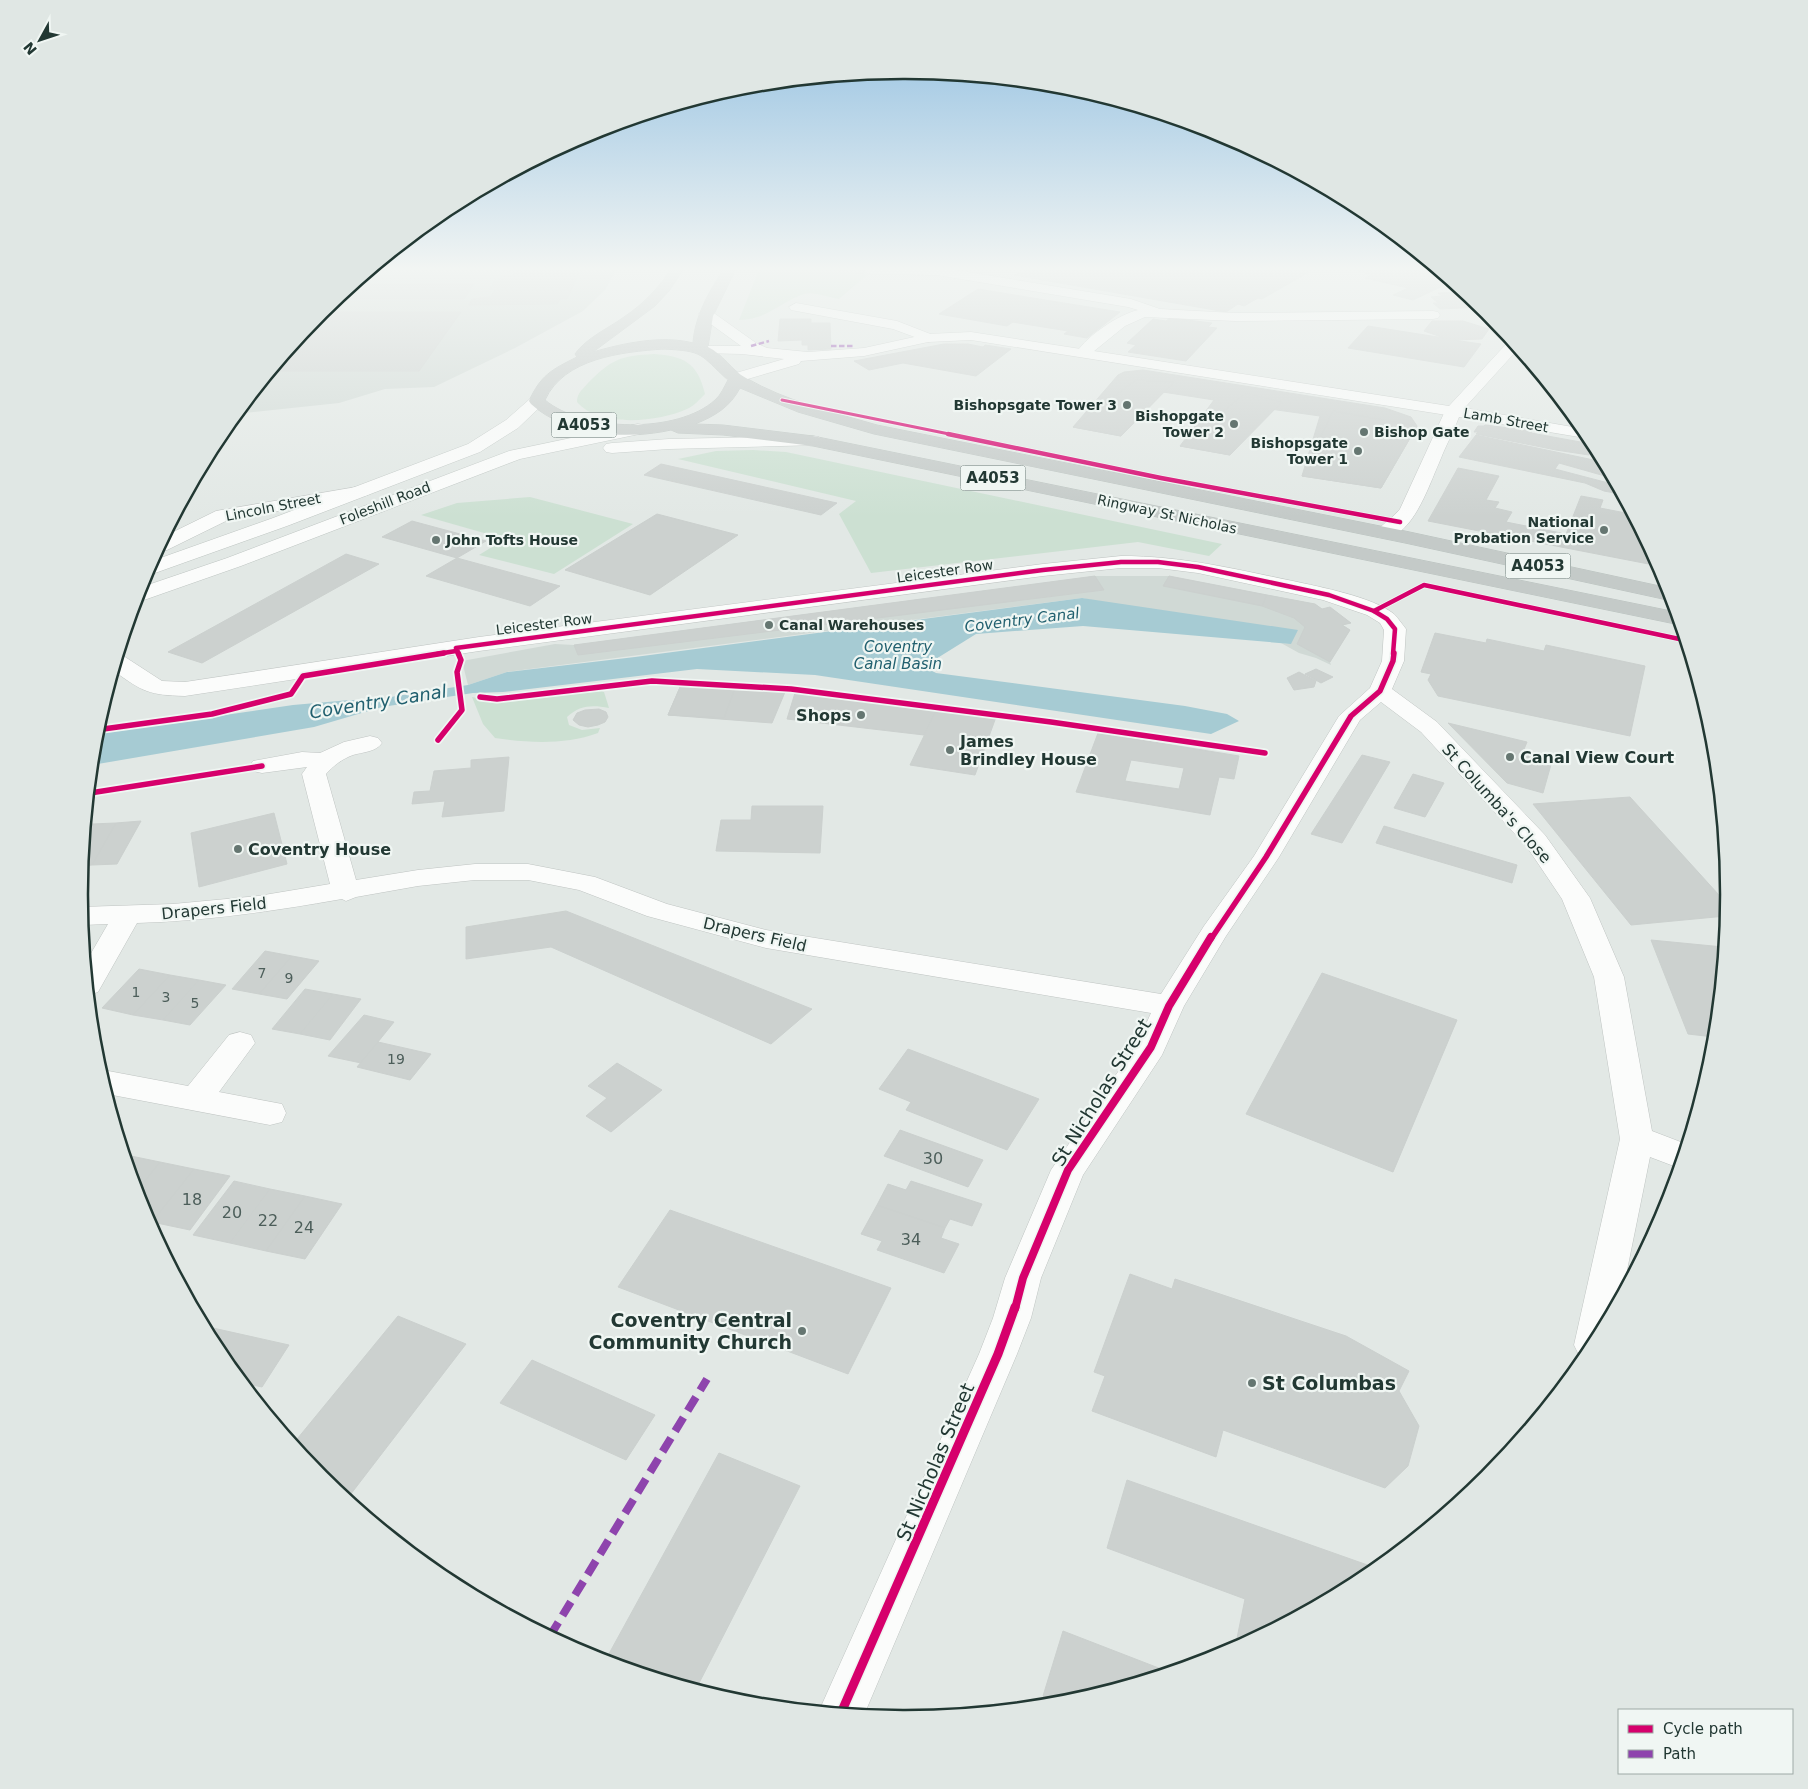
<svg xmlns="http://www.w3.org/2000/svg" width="1808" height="1789" font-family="'DejaVu Sans',sans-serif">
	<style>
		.built { fill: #d0d9d5 }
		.green { fill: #cce0d2 }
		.water { fill: #a6cbd3 }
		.building { fill: #ccd1cf; stroke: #cbd0ce; fill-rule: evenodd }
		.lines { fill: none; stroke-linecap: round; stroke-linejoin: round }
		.minor-casing { stroke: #bfc4c2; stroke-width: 1 }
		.tertiary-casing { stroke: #bfc4c2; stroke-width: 1 }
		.secondary-casing { stroke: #bec5c2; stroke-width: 1 }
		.trunk-casing { stroke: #bcc4c1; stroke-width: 1 }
		.minor { fill: #fbfcfb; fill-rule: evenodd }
		.tertiary { fill: #fbfcfb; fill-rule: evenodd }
		.secondary { fill: #fbfcfb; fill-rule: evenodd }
		.trunk { fill: #c4cac8; fill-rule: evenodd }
		.quiet-far1 { stroke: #8e44ad; stroke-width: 2.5; stroke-dasharray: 5.5 2.5; stroke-linecap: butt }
		.quiet { stroke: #8e44ad; stroke-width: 8; stroke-dasharray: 16 8; stroke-linecap: butt }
		.cycleway-far4-casing { stroke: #f0f6f3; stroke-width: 5 }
		.cycleway-far3-casing { stroke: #f0f6f3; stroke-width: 6 }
		.cycleway-far2-casing { stroke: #f0f6f3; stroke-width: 9 }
		.cycleway-far1-casing { stroke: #f0f6f3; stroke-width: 11 }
		.cycleway-casing { stroke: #f0f6f3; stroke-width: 12 }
		.cycleway-far4 { stroke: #d6006c; stroke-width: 3 }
		.cycleway-far3 { stroke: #d6006c; stroke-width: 4.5 }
		.cycleway-far2 { stroke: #d6006c; stroke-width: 5.5 }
		.cycleway-far1 { stroke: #d6006c; stroke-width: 8 }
		.cycleway { stroke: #d6006c; stroke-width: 9 }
		.poi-dot { fill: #657671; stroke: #f0f6f3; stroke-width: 2 }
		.labels { text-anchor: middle; stroke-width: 4.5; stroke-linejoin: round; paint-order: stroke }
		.far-poi-label { font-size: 14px; font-weight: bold; fill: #223833; stroke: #f0f6f3; text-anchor: end }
		.far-street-label { font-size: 14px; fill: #223833; stroke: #f0f6f3 }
		.number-label { font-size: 14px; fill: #4c5e5a }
		.shield { fill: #f0f6f3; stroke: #60716d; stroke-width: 1 }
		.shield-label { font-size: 15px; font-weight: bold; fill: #223833 }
		.far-water-label { font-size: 15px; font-style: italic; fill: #21606f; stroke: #f0f6f3 }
		.poi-label { font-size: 16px; font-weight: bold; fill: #223833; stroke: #f0f6f3; text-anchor: start }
		.street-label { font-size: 16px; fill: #223833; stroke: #f0f6f3 }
		.near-number-label { font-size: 16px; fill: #4c5e5a }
		.water-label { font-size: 18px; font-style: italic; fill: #21606f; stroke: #f0f6f3 }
		.near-street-label { font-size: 19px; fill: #223833; stroke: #f0f6f3 }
		.near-poi-label { font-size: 19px; font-weight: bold; fill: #223833; stroke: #f0f6f3; text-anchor: end }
		.rim { fill: none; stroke: #223833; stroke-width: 2.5 }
	</style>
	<rect width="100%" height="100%" fill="#e2e8e5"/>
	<g class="built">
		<polygon points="376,267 618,267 605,290 583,311 515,348 434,387 385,389 339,403 236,414 321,311"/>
		<polygon points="1095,576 1169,576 1315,604 1322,609 1331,608 1351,623 1343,625 1350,630 1330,662 1331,665 1316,658 1299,653 1281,643 1291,644 1082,598 507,672 468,685 462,661 555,644 574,645"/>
	</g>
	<g class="green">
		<path d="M760 267H846L839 271 868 274 839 299C830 298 813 291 804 294 780 302 767 320 739 320Z"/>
		<path d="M654 354C684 356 698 363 705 394 699 400 694 406 687 409 659 422 599 428 577 402 577 393 582 390 588 383 612 359 620 356 654 354Z"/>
		<polygon points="753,450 786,452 1222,544 1209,556 1138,542 871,573 839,514 856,501 678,459 716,451"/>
		<polygon points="530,497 633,524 554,574 479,555 505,539 421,515 457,503"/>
		<path d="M596 689 604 692 609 708C592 705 580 705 567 717L569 725 582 730 600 728 598 733C565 745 529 743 495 738L483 724 472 697 498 702Z"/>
	</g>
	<polygon class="water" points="1082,598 1298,630 1291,644 1083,626 976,634 931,662 929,669 936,673 1185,706 1227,714 1239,721 1211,734 815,675 697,669 503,692 473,693 382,707 314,727 92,765 95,734 293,705 350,700 371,700 468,685 507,672 635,657"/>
	<g class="building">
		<polygon points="496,267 582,267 567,299 560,299 557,304 469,305 472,299 490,297 495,290 490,289 495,280 499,280 500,277 513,276 515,272 493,272"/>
		<polygon points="846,267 870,267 863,274 838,271"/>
		<polygon points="1038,267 1310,267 1316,268 1262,299 1258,298 1244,306 1238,304 1226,312 1014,275"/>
		<polygon points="1345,267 1391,267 1372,275"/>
		<polygon points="1391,267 1434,268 1451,282 1413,300 1393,295 1408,288 1365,278"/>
		<polygon points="474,284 464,299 336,299 353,285"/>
		<polygon points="978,289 1045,300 1007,326 939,314"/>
		<polygon points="1459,292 1482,307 1440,309 1433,303 1438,303 1431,297 1442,296 1438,293"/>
		<polygon points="1045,300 1120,312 1087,338 1064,334 1068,331 1012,322"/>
		<polygon points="326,312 461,312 419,371 272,371"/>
		<polygon points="1170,318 1212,323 1208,327 1217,328 1186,361 1128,352 1136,345 1127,343 1153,319 1166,321"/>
		<polygon points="780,319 811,319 811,323 830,323 831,349 808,350 808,345 802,345 802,340 778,341"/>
		<polygon points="1432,321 1463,321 1489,329 1482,339 1454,340 1481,344 1464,367 1348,348 1368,326 1444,338 1424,331"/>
		<polygon points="944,344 968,344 983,347 985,345 1011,349 976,376 903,363 869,370 854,361"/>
		<polygon points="1143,370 1385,408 1411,417 1417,426 1381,488 1302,476 1320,416 1270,409 1230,455 1180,446 1214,400 1163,392 1121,436 1073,427 1118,375 1124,372"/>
		<polygon points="1136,380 1174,382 1121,436 1073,427"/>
		<polygon points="1246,393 1282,402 1230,455 1180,446"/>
		<polygon points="1333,411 1417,426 1381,488 1302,476"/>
		<polygon points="1485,425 1532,431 1531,433 1586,443 1584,448 1593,449 1589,455 1556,450 1476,434 1478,432 1474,432 1478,426 1484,426"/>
		<polygon points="1476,435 1603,462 1612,478 1559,463 1555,469 1616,485 1620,494 1604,491 1585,483 1459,457"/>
		<polygon points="661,464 837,503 821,515 644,475"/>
		<polygon points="1458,468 1499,476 1486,500 1499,502 1495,508 1512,512 1506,522 1566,534 1561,547 1428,521"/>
		<polygon points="1581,496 1603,500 1600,508 1631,514 1659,566 1561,547"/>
		<polygon points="657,514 738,535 650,595 565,570"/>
		<polygon points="412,521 486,541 457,558 382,537"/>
		<polygon points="346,554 379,564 202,663 168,652"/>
		<polygon points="457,558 560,586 530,606 426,576"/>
		<polygon points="1095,576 1104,590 578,655 574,645"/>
		<polygon points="1169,576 1267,595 1262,606 1163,586"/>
		<polygon points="1267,595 1315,604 1322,609 1330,607 1351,623 1342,625 1350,630 1330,662 1297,644 1305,627 1294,618 1262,606"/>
		<polygon points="1435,633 1486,643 1487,639 1544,651 1546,645 1645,666 1630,736 1438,696 1428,680 1431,674 1421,672"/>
		<polygon points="1316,669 1333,677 1321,683 1305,674"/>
		<polygon points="1299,672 1316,681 1314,687 1294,690 1287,678"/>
		<polygon points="681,685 735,688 785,692 772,723 668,715"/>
		<polygon points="681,685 735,688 724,718 668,715"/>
		<polygon points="795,693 936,711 924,735 787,719"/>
		<polygon points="599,709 606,712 608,717 605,722 598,725 588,727 579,725 573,720 577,713 585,710"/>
		<polygon points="936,711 996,717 975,775 910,765"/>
		<polygon points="1448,723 1527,742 1522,754 1552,761 1543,793 1507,783"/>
		<path d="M1098 733 1239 756 1234 779 1219 777 1210 815 1076 792ZM1131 760 1184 768 1179 789 1125 781Z"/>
		<polygon points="1362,755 1390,762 1342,843 1311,834"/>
		<polygon points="509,757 504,811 442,817 445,801 412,804 414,792 430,791 434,771 471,768 471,760"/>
		<polygon points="1413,774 1444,783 1425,817 1394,808"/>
		<polygon points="1630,797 1728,905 1726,916 1631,925 1533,804"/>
		<polygon points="752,806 823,806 820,853 716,851 721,820 751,820"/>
		<polygon points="274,813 287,864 199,887 191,833"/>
		<polygon points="141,821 117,864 92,865 116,823"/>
		<polygon points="116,823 92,865 82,866 85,835 92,824"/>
		<polygon points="1384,826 1517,865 1512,883 1376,843"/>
		<polygon points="566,911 812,1009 771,1044 551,947 466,959 466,927"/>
		<polygon points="1651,940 1723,947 1714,1037 1688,1034"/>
		<polygon points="265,951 292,956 259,994 232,989"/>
		<polygon points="292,956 319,961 287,999 259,994"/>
		<polygon points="139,969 170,975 133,1015 102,1008"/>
		<polygon points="1322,973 1457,1020 1393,1172 1246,1114"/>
		<polygon points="170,975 199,980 163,1020 133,1015"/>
		<polygon points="199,980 226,985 190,1025 163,1020"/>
		<polygon points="305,989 333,994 300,1034 272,1029"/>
		<polygon points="333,994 361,999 330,1040 300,1034"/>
		<polygon points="364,1015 394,1022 361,1063 328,1056"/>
		<polygon points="378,1042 431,1054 410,1080 357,1067"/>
		<polygon points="908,1049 1039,1099 1007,1150 906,1110 911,1102 879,1089"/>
		<polygon points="617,1063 662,1090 611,1132 586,1116 607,1098 588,1086"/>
		<polygon points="900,1130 983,1160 968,1187 884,1156"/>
		<polygon points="126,1155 160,1162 137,1191"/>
		<polygon points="160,1162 194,1169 152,1222 148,1221 142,1210 137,1191"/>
		<polygon points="194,1169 230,1176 190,1230 152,1222"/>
		<polygon points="234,1181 270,1189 230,1243 193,1235"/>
		<polygon points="911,1181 982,1204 972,1226 950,1219 945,1228 877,1205 888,1184 906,1190"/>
		<polygon points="270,1189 305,1196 266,1251 230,1243"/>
		<polygon points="305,1196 342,1204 305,1259 266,1251"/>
		<polygon points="877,1205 945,1228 941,1238 959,1244 944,1273 877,1250 882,1241 861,1234"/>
		<polygon points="670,1210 891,1288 848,1374 618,1287"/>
		<polygon points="1130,1274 1172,1289 1175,1279 1346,1336 1409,1371 1399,1391 1419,1426 1408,1466 1385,1488 1223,1430 1216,1457 1092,1411 1105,1376 1094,1372"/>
		<polygon points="398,1316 466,1344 347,1499 321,1477 293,1444"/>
		<polygon points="204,1326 289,1345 262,1387 243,1383 218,1352"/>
		<polygon points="532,1360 655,1415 626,1460 500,1403"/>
		<polygon points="719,1453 800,1486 696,1689 605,1661"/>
		<polygon points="1127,1480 1376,1568 1362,1580 1235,1648 1245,1599 1107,1548"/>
		<polygon points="1063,1631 1169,1672 1060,1704 1043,1696"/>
	</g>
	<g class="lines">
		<defs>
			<g id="minor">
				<path d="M867 267H937L1131 299 1160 309 1235 313 1433 311 1438 312 1440 315 1438 318 1433 319 1235 321 1145 317 1125 326 1088 356H1078L1076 353C1088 335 1118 315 1138 310L1128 307 937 275 872 274 867 273 865 270Z"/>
				<polygon points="796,303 897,321 933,335 935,338 933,341 928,342 893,329 791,310 789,307"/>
				<path d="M1453 406 1584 429 1591 439 1459 417C1453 433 1445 447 1439 463 1429 485 1410 545 1378 537L1375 533C1382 524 1393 518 1400 509L1445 411 1447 408Z"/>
				<polygon points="362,486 368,487 371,491 368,495 228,520 167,550 157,551 165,536 216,511"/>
				<path d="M1121 556C1183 556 1234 569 1293 581 1320 587 1373 597 1394 614 1398 618 1402 624 1406 629L1404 661 1392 689 1437 722 1545 835 1590 898 1624 977 1652 1131 1686 1144 1679 1168 1650 1157 1623 1290 1589 1353 1585 1358 1580 1357 1574 1345 1620 1139 1594 977 1562 899 1527 847 1421 732 1381 702 1360 720 1279 857 1226 936 1184 1006 1162 1055 1083 1175 1041 1278 1031 1318 1017 1354 864 1715 819 1711 979 1354 993 1318 1005 1278 1051 1170 1137 1044 1151 1013 766 948 647 916 579 890 528 880H475L418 886 356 897 346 901 342 899C274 911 206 921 137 923L98 992 89 995 86 962 108 924 83 925 81 907 173 904 258 896 330 884 302 774 307 767 262 773 253 771 250 766 253 761 302 752 320 753 344 742 370 736 378 738 382 743C376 752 363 752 353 755 342 759 333 766 326 774L356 880 418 870 475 864H528L595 877 667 904 766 930 1161 994 1204 926 1254 856 1339 716 1370 688 1382 661 1384 630 1380 623 1367 615 1323 600 1198 573 1158 568H1121L1043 576 479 651 185 696C149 695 143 692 114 671L119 656 125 657 162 681 185 682 479 637 1043 564Z"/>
				<polygon points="240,1032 251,1035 255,1043 219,1092 282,1104 286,1113 282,1122 270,1125 107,1094 100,1071 103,1070 188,1086 229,1035"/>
			</g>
			<polygon id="tertiary" points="706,310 711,311 756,343 767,348 808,352 864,348 928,334 971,332 1449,406 1509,341 1511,340 1518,349 1459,414 1453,416 971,340 928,342 864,356 801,361 799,364 734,383 729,381 726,378 729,375 784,359 742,354 699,353 697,350 699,347 704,346 741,346 701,317 699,314"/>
			<g id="secondary">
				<polygon points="537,396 543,398 545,401 543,404 518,428 480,452 287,526 155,573 145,574 152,561 273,518 468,444 506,420 531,398"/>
				<polygon points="638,424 644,425 646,429 644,433 520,459 241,566 144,600 135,602 139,588 227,558 509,451"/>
				<polygon points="813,436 819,437 822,441 819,445 669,449 612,453 606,452 603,448 606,444 612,443 669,439"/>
			</g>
			<path id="trunk" d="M673 267H685L669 291 655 306 593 352C624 343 662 335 693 343 695 315 710 290 725 267H737L713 316 708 347C723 354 731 370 746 378 786 401 832 412 877 425L1405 531 1669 588 1672 601 1405 543 874 434 798 412 740 388C730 407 715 416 695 424L723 425 813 436 1676 612 1680 625 813 446 723 435 678 433 671 430C626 440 567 436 531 404L529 401C541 375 551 370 577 357L575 354C586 338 609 328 624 317 645 303 659 287 673 267ZM663 349C705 351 699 354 728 380 724 387 721 395 715 400 678 434 583 432 545 400 564 358 622 352 663 349Z"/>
		</defs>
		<use href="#minor" class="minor-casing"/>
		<use href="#tertiary" class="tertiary-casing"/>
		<use href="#secondary" class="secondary-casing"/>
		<use href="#trunk" class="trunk-casing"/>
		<use href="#minor" class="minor"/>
		<use href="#tertiary" class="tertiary"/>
		<use href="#secondary" class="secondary"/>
		<use href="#trunk" class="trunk"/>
		<g class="quiet-far1">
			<polyline points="751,346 769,341"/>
			<polyline points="831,346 855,346"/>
		</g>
		<polyline class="quiet" points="550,1636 707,1379"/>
		<defs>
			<polyline id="cycleway-far4" points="782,400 954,435"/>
			<g id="cycleway-far3">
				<polyline points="948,434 1161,478 1400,522"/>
				<polyline points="1374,611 1424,585 1684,640"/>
				<polyline points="437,654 456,651"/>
				<polyline points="459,654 456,648 1043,570 1121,562 1158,562 1198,567 1329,595 1374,611 1387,619 1395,629 1393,654"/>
			</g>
			<g id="cycleway-far2">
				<polyline points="480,697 497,699 652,681 791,689 1051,722 1265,753"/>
				<polyline points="96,730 212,714 291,694 303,676 444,653"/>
				<polyline points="438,740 462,710 457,672 461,660 458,653"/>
				<polyline points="90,793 262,766"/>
				<polyline points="1211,939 1266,857 1351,716 1380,691 1393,661 1394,653"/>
			</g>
			<polyline id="cycleway-far1" points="1015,1309 1023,1278 1068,1170 1151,1047 1169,1006 1211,937"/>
			<polyline id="cycleway" points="841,1713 998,1354 1015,1307"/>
		</defs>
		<use href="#cycleway-far4" class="cycleway-far4-casing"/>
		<use href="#cycleway-far3" class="cycleway-far3-casing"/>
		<use href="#cycleway-far2" class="cycleway-far2-casing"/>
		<use href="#cycleway-far1" class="cycleway-far1-casing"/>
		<use href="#cycleway" class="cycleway-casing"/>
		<use href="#cycleway-far4" class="cycleway-far4"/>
		<use href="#cycleway-far3" class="cycleway-far3"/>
		<use href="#cycleway-far2" class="cycleway-far2"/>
		<use href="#cycleway-far1" class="cycleway-far1"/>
		<use href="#cycleway" class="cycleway"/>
	</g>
	<linearGradient id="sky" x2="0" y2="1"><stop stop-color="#8dbde0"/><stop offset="0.52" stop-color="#f2f5f3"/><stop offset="1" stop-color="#f2f5f3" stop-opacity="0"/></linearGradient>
	<rect width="1808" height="517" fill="url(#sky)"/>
	<g class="poi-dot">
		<circle cx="1127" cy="405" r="5"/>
		<circle cx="1234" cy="424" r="5"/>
		<circle cx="1364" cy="432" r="5"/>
		<circle cx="1358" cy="451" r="5"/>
		<circle cx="1604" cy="530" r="5"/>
		<circle cx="436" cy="540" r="5"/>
		<circle cx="769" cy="625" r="5"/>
		<circle cx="861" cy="715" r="5"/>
		<circle cx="950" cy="750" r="5"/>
		<circle cx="1510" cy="757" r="5"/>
		<circle cx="238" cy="849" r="5"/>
		<circle cx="802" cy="1331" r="5"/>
		<circle cx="1252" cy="1383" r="5"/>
	</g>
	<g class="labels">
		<g class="far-poi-label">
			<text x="1117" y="410">Bishopsgate Tower 3</text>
			<text x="1224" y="421">Bishopgate<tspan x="1224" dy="16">Tower 2</tspan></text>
			<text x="1374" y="437" text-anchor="start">Bishop Gate</text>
			<text x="1348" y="448">Bishopsgate<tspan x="1348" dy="16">Tower 1</tspan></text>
			<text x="1594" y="527">National<tspan x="1594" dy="16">Probation Service</tspan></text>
			<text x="446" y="545" text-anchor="start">John Tofts House</text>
			<text x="779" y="630" text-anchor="start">Canal Warehouses</text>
		</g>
		<g class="far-street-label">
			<text transform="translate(1506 420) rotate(10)" y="5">Lamb Street</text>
			<text transform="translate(385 503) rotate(-21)" y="5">Foleshill Road</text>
			<text transform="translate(273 507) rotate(-11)" y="5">Lincoln Street</text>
			<text transform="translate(1167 514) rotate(12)" y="5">Ringway St Nicholas</text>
			<text transform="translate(945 571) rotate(-8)" y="5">Leicester Row</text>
			<text transform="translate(544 624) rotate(-7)" y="5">Leicester Row</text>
		</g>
		<g class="number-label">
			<text x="262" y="978">7</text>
			<text x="289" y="983">9</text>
			<text x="136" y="997">1</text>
			<text x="166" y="1002">3</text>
			<text x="195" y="1008">5</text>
			<text x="396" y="1064">19</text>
		</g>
		<g class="shield">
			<rect x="551.5" y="412.5" width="65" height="25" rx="4"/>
			<rect x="960.5" y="465.5" width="65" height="25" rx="4"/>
			<rect x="1505.5" y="553.5" width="65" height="25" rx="4"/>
		</g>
		<g class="shield-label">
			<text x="584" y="430">A4053</text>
			<text x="993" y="483">A4053</text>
			<text x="1538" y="571">A4053</text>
		</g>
		<g class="far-water-label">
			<text transform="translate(1022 620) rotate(-7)" y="5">Coventry Canal</text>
			<text x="898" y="652">Coventry<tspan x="898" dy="17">Canal Basin</tspan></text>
		</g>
		<g class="poi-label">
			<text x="851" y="721" text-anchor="end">Shops</text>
			<text x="960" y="747">James<tspan x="960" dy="18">Brindley House</tspan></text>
			<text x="1520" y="763">Canal View Court</text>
			<text x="248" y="855">Coventry House</text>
		</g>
		<g class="street-label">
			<text transform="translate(1497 803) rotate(48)" y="6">St Columba's Close</text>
			<text transform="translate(214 908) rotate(-6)" y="6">Drapers Field</text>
			<text transform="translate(755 934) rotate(13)" y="6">Drapers Field</text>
		</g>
		<g class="near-number-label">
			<text x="933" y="1164">30</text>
			<text x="192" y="1205">18</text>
			<text x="232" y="1218">20</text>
			<text x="268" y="1226">22</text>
			<text x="304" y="1233">24</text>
			<text x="911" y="1245">34</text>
		</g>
		<g class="water-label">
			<text transform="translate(378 702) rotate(-9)" y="6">Coventry Canal</text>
		</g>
		<g class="near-street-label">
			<text transform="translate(1101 1092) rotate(-58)" y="7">St Nicholas Street</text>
			<text transform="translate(935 1462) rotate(-67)" y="7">St Nicholas Street</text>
		</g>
		<g class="near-poi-label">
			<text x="792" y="1327">Coventry Central<tspan x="792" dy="22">Community Church</tspan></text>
			<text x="1262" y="1390" text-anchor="start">St Columbas</text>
		</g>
	</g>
	<path d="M0 0H1808V1789H0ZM903 79H905A815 815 0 0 1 1720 894V895A815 815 0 0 1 905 1710H903A815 815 0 0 1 88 895V894A815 815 0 0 1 903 79Z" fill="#e0e7e4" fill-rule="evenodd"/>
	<path class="rim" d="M903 79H905A815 815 0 0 1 1720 894V895A815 815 0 0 1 905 1710H903A815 815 0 0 1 88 895V894A815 815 0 0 1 903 79Z"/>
	<rect x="1618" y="1709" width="175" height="65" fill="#f0f6f3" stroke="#9eaaa6"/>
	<rect x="1628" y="1725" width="25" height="8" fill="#d6006c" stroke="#9eaaa6"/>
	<text x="1663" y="1734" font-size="15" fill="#223833">Cycle path</text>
	<rect x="1628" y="1750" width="25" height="8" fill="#8e44ad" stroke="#9eaaa6"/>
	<text x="1663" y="1759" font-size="15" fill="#223833">Path</text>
	<g transform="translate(40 40) rotate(230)" stroke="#f0f6f3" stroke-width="4" paint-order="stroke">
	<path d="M0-4L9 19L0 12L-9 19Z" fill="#223833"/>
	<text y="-8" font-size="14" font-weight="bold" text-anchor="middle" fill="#223833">N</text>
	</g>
</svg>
